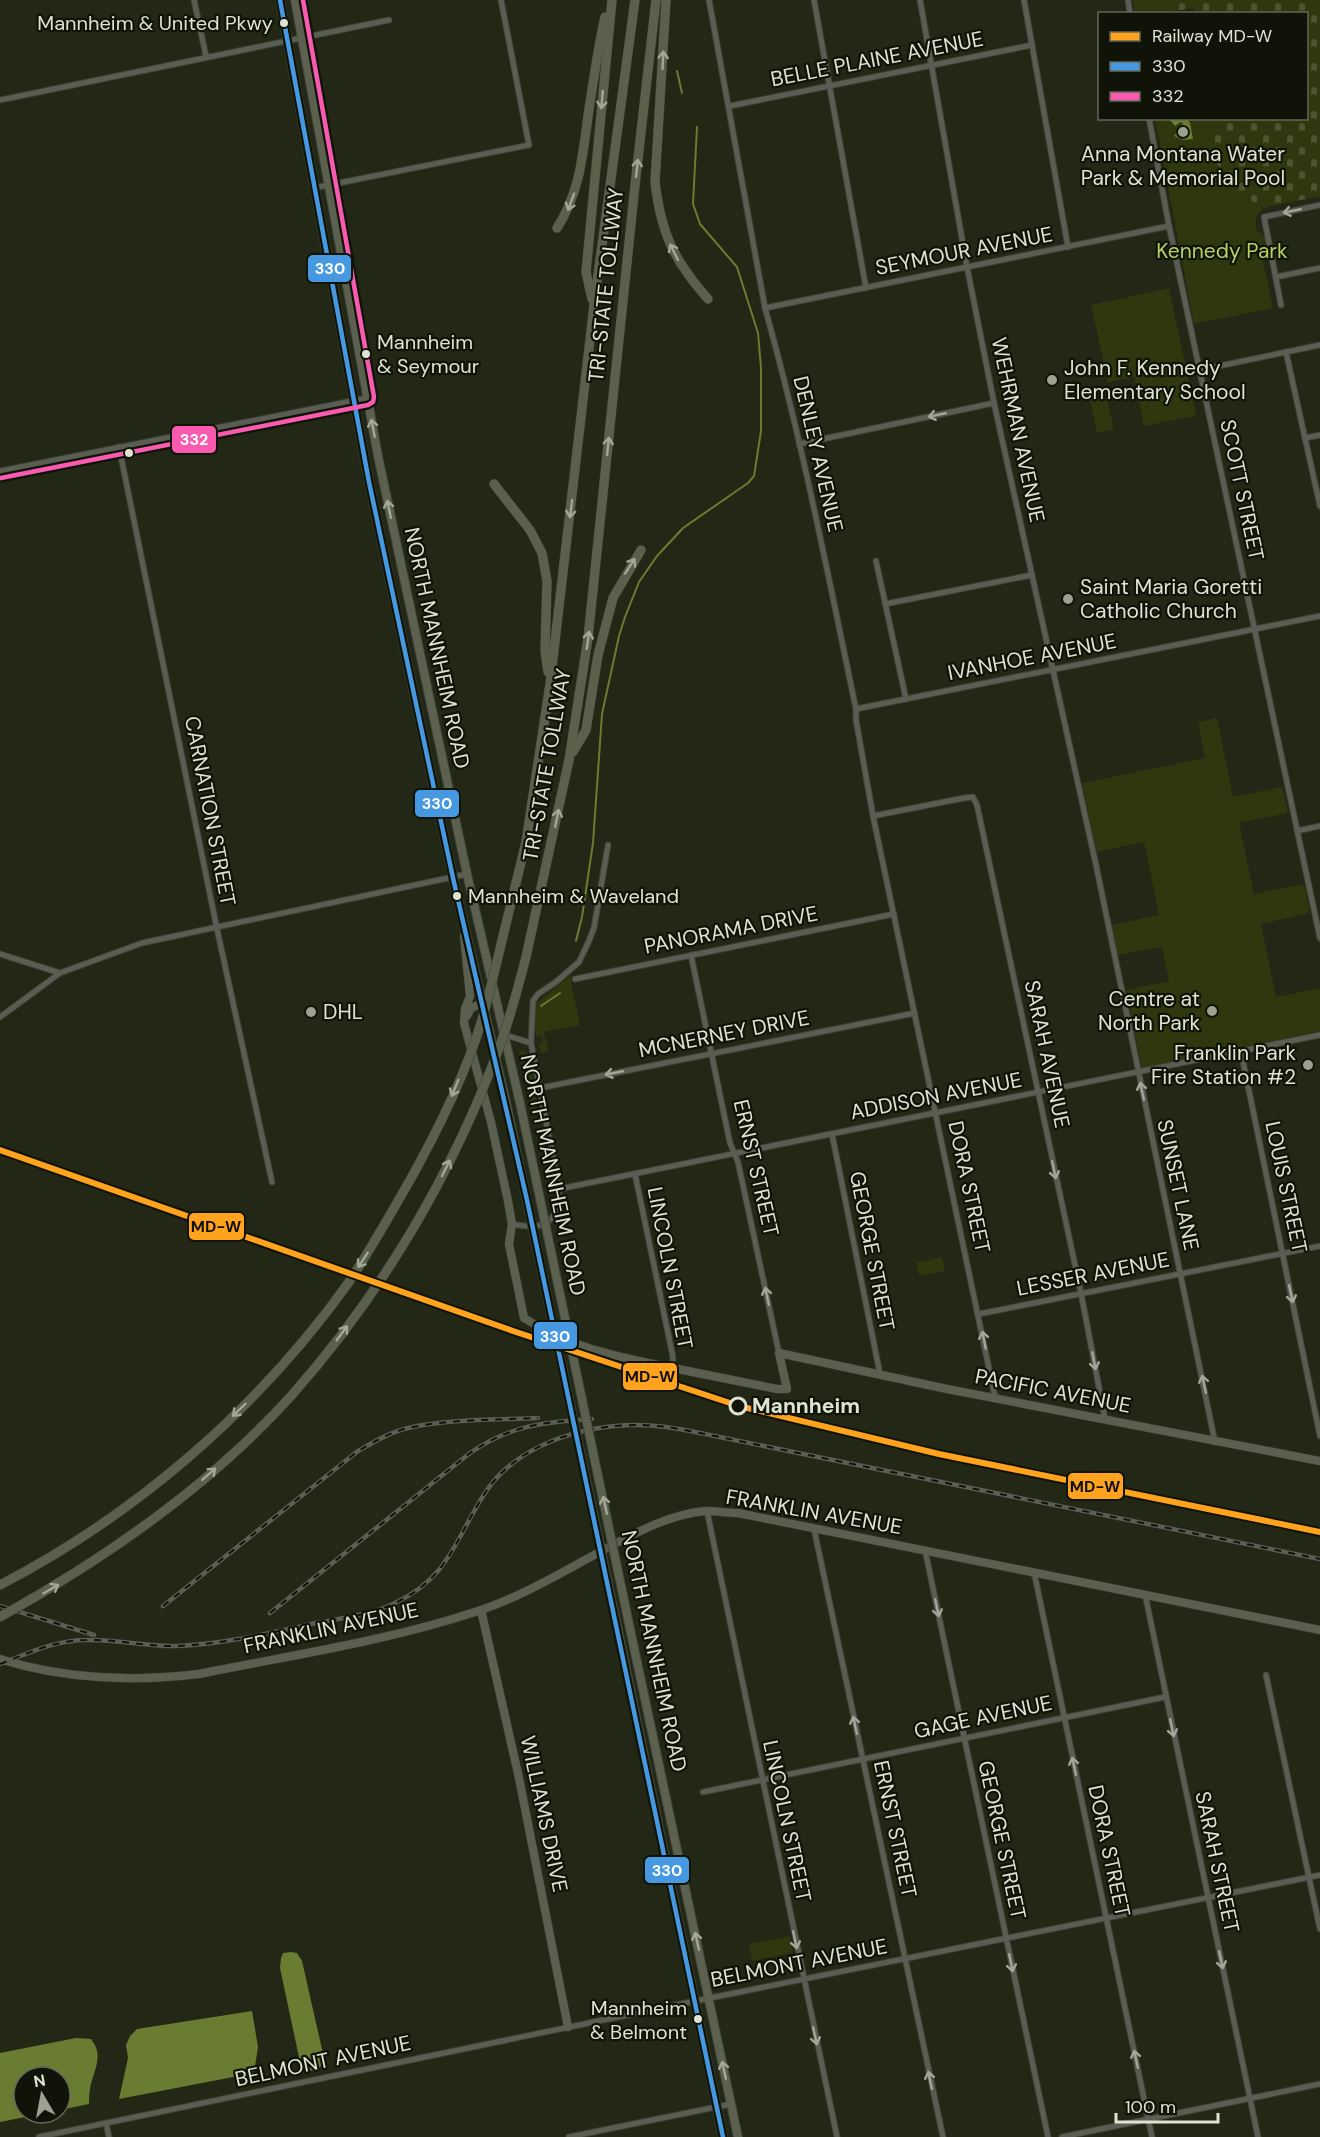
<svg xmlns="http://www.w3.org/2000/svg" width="1320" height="2137" font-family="'DM Sans',sans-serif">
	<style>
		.green { fill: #2e370e }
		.cemetery { fill: url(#cemetery-stones) }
		.water { fill: #6a7c31 }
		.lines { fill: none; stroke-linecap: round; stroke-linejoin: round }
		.stream { stroke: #6a7c31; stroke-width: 2 }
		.street-casing { stroke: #3e4135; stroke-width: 7 }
		.secondary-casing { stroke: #3e4135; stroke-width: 9 }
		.primary-casing { stroke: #3e4135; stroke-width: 10 }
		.highway-casing { stroke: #3e4135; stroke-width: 10 }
		.street { stroke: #5a5e52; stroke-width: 5 }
		.secondary { stroke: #5b5f50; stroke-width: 8 }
		.primary { stroke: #5c604f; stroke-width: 8 }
		.highway { stroke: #5b604d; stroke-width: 9 }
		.rail-casing { stroke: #5b5e52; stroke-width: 4.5 }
		.rail { stroke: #101408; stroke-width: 2; stroke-dasharray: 7; stroke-linecap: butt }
		.primary-bridge-casing { stroke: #3e4135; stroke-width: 10; stroke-linecap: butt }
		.highway-bridge-casing { stroke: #3e4135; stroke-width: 10; stroke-linecap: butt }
		.primary-bridge { stroke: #5c604f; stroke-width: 8 }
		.highway-bridge { stroke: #5b604d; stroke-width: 9 }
		.bus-1-casing { stroke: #101408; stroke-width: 9 }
		.bus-2-casing { stroke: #101408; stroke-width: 9 }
		.bus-1 { stroke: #4699e1; stroke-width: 4.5 }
		.bus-2 { stroke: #f75aaf; stroke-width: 4.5 }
		.rail-1-casing { stroke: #101408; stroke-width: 10 }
		.rail-1 { stroke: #ffa21d; stroke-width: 6 }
		.oneway { stroke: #a3a896 }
		.oneway2 { stroke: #a3a798 }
		.oneway3 { stroke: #a4a897 }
		.bus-dot { fill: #dee3d2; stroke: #101408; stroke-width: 2 }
		.poi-dot { fill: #9ca190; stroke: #101408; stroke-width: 2 }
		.stop-dot { fill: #101408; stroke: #dee3d2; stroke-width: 3 }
		.labels { text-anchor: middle; stroke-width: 4.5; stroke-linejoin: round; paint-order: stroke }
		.bus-label { font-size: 20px; fill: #dee3d2; stroke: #101408; text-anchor: end }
		.street-label { font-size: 21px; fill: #dee3d2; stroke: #101408 }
		.poi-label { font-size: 21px; fill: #dee3d2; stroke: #101408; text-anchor: start }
		.park-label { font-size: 21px; fill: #b5d065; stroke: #101408 }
		.stop-label { font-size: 21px; font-weight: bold; fill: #dee3d2; stroke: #101408; text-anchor: start }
		.line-badge { stroke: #101408; stroke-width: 2 }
		.badge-label { font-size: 16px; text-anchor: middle; font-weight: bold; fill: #fff }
		.pale-badge-label { font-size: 16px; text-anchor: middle; font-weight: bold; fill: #111 }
	</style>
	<defs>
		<pattern id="cemetery-stones" width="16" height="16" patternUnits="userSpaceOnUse" patternTransform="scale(1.5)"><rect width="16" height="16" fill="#2e370e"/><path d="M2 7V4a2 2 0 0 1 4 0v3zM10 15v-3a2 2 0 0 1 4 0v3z" fill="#4c5430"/></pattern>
	</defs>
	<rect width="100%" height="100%" fill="#222716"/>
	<g class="green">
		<polygon points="1133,0 1160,0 1162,13 1135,13"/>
		<polygon points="1155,119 1212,119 1217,166 1245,197 1263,208 1256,217 1256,230 1265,236 1269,251 1261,253 1273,308 1194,324"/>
		<polygon points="1169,288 1196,416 1144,426 1134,377 1108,382 1091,305"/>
		<polygon points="1107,397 1114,429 1097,433 1090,400"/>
		<polygon points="1217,718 1233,797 1282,787 1288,813 1239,823 1254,894 1304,884 1310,913 1261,924 1276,997 1320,988 1320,1031 1142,1068 1126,990 1169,981 1162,947 1118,955 1112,925 1159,915 1144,842 1097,852 1082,783 1205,758 1198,722"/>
		<polygon points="570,976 580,1025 544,1032 549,1051 541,1053 539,1044 543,1041 542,1036 537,1037 535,1031 536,1004"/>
		<polygon points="522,1049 528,1053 537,1104 532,1117 519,1053"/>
		<polygon points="942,1257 945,1269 942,1272 919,1275 916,1263"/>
		<polygon points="789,1936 793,1953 752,1961 749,1944"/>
	</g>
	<path class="cemetery" d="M1160 0H1320V196L1263 208C1247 198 1225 185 1218 166 1214 157 1214 130 1212 119L1306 118V14H1196L1194 8 1162 13Z"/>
	<g class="water">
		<polygon points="1169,119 1187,119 1190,123 1193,139 1183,140 1174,136 1183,124 1181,122 1175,126"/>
		<path d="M291 1952 297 1953 302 1961 324 2058 321 2066 317 2070C308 2071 304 2071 300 2062L280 1968 281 1958 283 1953Z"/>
		<polygon points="252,2011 258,2047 254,2073 119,2099 128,2058 126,2045 130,2036 137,2029"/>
		<path d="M76 2038 91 2039C105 2056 93 2071 90 2089 89 2094 89 2099 89 2104L60 2110V2077H24V2113H46L0 2122V2053Z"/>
	</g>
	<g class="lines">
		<g class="stream">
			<polyline points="677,71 682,93"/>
			<polyline points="576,941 582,917 593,843 602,714 619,636 625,617 639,582 657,556 683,528 748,483 754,476 761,431 761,368 758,333 737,267 700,224 693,204 697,127"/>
			<polyline points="541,1006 560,993"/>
		</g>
		<defs>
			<g id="street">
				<polyline points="194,0 206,56"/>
				<path d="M709 0 765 308C802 440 828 575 856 709V720L873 816 995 1397"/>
				<polyline points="814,0 866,288"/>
				<polyline points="920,0 967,267 994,403 1096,865 1215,1442"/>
				<polyline points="1024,0 1068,247"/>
				<polyline points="1128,0 1130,14"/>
				<polyline points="0,100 389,20"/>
				<polyline points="730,106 1032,45"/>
				<polyline points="1149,118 1169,226 1320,938"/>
				<polyline points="314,188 529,145 501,0"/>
				<polyline points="1276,277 1320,268"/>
				<polyline points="1281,305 1264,217 1320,205"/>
				<polyline points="765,308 1169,226"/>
				<polyline points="1286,352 1320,506"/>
				<polyline points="1200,370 1320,345"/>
				<polyline points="1305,438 1320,435"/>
				<polyline points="799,444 994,403"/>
				<polyline points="119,447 217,929 272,1182"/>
				<polyline points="0,471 367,398"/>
				<polyline points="876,561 906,699"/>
				<polyline points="885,604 1032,575"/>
				<polyline points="856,709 1320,616"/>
				<polyline points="873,816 964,798 973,797 977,805 1081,1293 1105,1419"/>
				<polyline points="1297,831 1320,826"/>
				<polyline points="0,954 60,973"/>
				<polyline points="691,955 730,1143 738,1162 779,1353"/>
				<polyline points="575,979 894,914"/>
				<polyline points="0,1017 60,973 142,943 467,874"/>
				<polyline points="505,1035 531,1043 533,1001 538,994 556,982 579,962 588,943 594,928 608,845"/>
				<polyline points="1241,1052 1320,1436"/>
				<polyline points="540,1088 915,1013"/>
				<polyline points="832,1134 880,1374"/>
				<polyline points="635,1174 673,1357 672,1368"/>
				<polyline points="559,1189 1320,1035"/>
				<path d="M512 1224C543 1231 559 1224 559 1189L531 1043"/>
				<polyline points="979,1314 1320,1246"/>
				<polyline points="707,1511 837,2137"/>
				<polyline points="814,1529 943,2137"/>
				<polyline points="925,1550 1048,2137"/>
				<polyline points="1034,1572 1152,2137"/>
				<polyline points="1145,1594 1258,2137"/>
				<polyline points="1266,1675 1320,1929"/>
				<polyline points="703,1792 1165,1697"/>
				<polyline points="106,2123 109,2137"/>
				<polyline points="39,2137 695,2001 1320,1875"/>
				<polyline points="569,2137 731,2104"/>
				<polyline points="1062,2137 1320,2084"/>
			</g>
			<g id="secondary">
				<path d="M464 936 470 996 465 1009 464 1023 491 1122 508 1201 512 1224 509 1244 524 1318C566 1346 614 1356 663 1366 701 1374 739 1381 777 1389H787L779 1353 947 1389 1320 1461"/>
				<polyline points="467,1016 471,1008 483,1003"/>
				<polyline points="481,1610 519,1778 568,2027"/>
				<path d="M0 1659C63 1679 134 1682 199 1674 292 1655 388 1641 478 1611 524 1596 567 1569 609 1547 639 1531 671 1514 706 1511 716 1511 728 1513 738 1513L1320 1630"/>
			</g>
			<g id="primary">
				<polyline points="280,0 369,482 453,878 506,1102"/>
				<polyline points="295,0 378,456 467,874 520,1103"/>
				<polyline points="629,1624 738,2137"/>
				<polyline points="620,1640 723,2137"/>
			</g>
			<g id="highway">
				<path d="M666 0 655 182C661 233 674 261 708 299"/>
				<path d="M557 228C581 191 583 151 589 109 594 78 598 47 605 17"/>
				<polyline points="592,299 586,272 612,0"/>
				<polyline points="494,484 530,530 542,553 547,581 545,651 548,672"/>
				<polyline points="573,752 586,730 598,655 613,598 641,550"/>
				<polyline points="504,932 526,842 550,684 594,305 635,0"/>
				<polyline points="526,957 569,760 588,638 635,185 656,0"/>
			</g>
		</defs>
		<use href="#street" class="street-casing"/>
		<use href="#secondary" class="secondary-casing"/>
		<use href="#primary" class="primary-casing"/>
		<use href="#highway" class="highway-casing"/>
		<use href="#street" class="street"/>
		<use href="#secondary" class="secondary"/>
		<use href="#primary" class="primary"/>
		<use href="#highway" class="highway"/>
		<defs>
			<g id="rail">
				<polyline points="0,1606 94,1635"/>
				<path d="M163 1606 358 1451C374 1442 390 1432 408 1428 448 1419 497 1420 538 1418"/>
				<path d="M270 1613 470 1453C511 1425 544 1422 592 1419"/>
				<path d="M0 1664C29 1653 55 1640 87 1640 117 1639 147 1647 177 1646 224 1644 270 1633 316 1623 342 1618 371 1615 395 1603 450 1577 455 1539 485 1493 516 1445 582 1425 637 1425 657 1425 676 1428 695 1432L1320 1559"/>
			</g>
		</defs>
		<use href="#rail" class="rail-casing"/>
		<use href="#rail" class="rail"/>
		<defs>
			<g id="primary-bridge">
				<polyline points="506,1102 620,1640"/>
				<polyline points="520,1103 629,1624"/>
			</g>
			<g id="highway-bridge">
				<path d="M0 1585C137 1514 259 1408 349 1282 369 1252 387 1220 405 1189 434 1138 465 1076 482 1020 490 991 497 962 504 932"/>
				<path d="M0 1617C106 1558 209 1487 291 1396 381 1295 452 1175 499 1048 510 1019 518 988 526 957"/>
			</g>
		</defs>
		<use href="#primary-bridge" class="primary-bridge-casing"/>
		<use href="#highway-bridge" class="highway-bridge-casing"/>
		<use href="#primary-bridge" class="primary-bridge"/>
		<use href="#highway-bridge" class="highway-bridge"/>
		<defs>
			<polyline id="bus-1" points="280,0 369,482 453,878 527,1200 723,2137"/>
			<polyline id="bus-2" points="1,478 368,405 373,402 374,397 303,0"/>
		</defs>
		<use href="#bus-1" class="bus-1-casing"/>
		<use href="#bus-2" class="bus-2-casing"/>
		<use href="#bus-1" class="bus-1"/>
		<use href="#bus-2" class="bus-2"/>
		<defs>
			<polyline id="rail-1" points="0,1150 513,1331 739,1406 939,1454 1320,1532"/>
		</defs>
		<use href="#rail-1" class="rail-1-casing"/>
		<use href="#rail-1" class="rail-1"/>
	</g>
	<defs><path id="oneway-shaft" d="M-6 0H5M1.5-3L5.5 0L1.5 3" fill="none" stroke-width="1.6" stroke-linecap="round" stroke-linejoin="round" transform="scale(1.5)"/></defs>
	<g class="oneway">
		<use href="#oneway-shaft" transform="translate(663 60) rotate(-87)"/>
		<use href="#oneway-shaft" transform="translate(602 100) rotate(95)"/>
		<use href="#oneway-shaft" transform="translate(637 168) rotate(-84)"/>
		<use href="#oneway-shaft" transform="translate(571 202) rotate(110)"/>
		<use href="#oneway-shaft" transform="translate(674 252) rotate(-116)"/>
		<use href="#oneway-shaft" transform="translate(608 446) rotate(-84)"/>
		<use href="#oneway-shaft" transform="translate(571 509) rotate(97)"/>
		<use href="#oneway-shaft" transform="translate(630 566) rotate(-57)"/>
		<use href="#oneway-shaft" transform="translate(588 640) rotate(-82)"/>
		<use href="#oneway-shaft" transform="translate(557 818) rotate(-78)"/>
		<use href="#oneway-shaft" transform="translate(455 1088) rotate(112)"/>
		<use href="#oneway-shaft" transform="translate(446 1168) rotate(-63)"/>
		<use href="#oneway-shaft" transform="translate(363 1260) rotate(123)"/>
		<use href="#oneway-shaft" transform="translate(342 1333) rotate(-54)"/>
		<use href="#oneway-shaft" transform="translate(239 1410) rotate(136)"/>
		<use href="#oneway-shaft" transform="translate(209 1474) rotate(-41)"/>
		<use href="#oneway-shaft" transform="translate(51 1589) rotate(-30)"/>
	</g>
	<g class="oneway2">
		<use href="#oneway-shaft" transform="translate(1292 211) rotate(168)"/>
		<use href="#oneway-shaft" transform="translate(937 415) rotate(168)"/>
		<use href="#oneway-shaft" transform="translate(614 1073) rotate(169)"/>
		<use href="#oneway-shaft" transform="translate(1142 1091) rotate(-102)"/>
		<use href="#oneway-shaft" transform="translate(1054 1170) rotate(78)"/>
		<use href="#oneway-shaft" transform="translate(1291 1294) rotate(78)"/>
		<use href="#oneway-shaft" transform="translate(767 1296) rotate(-102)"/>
		<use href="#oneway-shaft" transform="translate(984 1340) rotate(-101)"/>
		<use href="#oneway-shaft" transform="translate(1094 1361) rotate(79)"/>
		<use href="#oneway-shaft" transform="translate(1204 1384) rotate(-102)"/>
		<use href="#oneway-shaft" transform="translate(937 1608) rotate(78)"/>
		<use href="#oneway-shaft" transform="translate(855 1725) rotate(-102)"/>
		<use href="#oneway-shaft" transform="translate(1172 1728) rotate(78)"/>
		<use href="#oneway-shaft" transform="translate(1074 1766) rotate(-102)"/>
		<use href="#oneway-shaft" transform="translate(795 1940) rotate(78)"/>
		<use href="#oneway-shaft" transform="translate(1221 1960) rotate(78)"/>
		<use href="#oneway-shaft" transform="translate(1011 1963) rotate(78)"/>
		<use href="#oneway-shaft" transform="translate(815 2036) rotate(78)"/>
		<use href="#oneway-shaft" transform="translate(1136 2059) rotate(-102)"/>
		<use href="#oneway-shaft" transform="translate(930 2080) rotate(-102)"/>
	</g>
	<g class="oneway3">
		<use href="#oneway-shaft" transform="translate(373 428) rotate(-101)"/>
		<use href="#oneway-shaft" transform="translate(389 509) rotate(-102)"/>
		<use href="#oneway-shaft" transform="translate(605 1505) rotate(-102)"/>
		<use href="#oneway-shaft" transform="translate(697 1941) rotate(-102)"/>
		<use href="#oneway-shaft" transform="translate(724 2070) rotate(-102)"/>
	</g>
	<g class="bus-dot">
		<circle cx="284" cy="23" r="5"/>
		<circle cx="366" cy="354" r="5"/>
		<circle cx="129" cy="453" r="5"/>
		<circle cx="457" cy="896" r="5"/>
		<circle cx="698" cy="2019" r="5"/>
	</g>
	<g class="poi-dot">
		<circle cx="1183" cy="132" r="6"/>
		<circle cx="1052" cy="380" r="6"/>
		<circle cx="1068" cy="599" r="6"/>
		<circle cx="1212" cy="1011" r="6"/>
		<circle cx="311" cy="1012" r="6"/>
		<circle cx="1308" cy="1065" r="6"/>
	</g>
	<circle class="stop-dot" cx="738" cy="1406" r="8"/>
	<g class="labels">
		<g class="bus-label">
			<text x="273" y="30">Mannheim &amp; United Pkwy</text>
			<text x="377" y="349" text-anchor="start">Mannheim<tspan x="377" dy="24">&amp; Seymour</tspan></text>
			<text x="468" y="903" text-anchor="start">Mannheim &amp; Waveland</text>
			<text x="687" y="2015">Mannheim<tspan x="687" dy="24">&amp; Belmont</tspan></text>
		</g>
		<g class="street-label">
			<text transform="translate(877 59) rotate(-11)" y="7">BELLE PLAINE AVENUE</text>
			<text transform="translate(964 251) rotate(-11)" y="7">SEYMOUR AVENUE</text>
			<text transform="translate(606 285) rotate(-84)" y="7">TRI-STATE TOLLWAY</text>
			<text transform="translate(1018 430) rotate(78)" y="7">WEHRMAN AVENUE</text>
			<text transform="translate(818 454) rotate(77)" y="7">DENLEY AVENUE</text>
			<text transform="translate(1242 490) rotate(78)" y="7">SCOTT STREET</text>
			<text transform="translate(437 648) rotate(78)" y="7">NORTH MANNHEIM ROAD</text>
			<text transform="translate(1032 657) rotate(-11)" y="7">IVANHOE AVENUE</text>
			<text transform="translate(547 765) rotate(-80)" y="7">TRI-STATE TOLLWAY</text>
			<text transform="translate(210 811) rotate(79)" y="7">CARNATION STREET</text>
			<text transform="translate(731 930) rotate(-11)" y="7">PANORAMA DRIVE</text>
			<text transform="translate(724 1034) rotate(-11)" y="7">MCNERNEY DRIVE</text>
			<text transform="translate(1047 1054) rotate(78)" y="7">SARAH AVENUE</text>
			<text transform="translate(936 1096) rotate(-11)" y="7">ADDISON AVENUE</text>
			<text transform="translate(756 1168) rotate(77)" y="7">ERNST STREET</text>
			<text transform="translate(553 1175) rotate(78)" y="7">NORTH MANNHEIM ROAD</text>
			<text transform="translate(1178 1185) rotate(78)" y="7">SUNSET LANE</text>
			<text transform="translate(969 1187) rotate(78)" y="7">DORA STREET</text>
			<text transform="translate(1286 1187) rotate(78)" y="7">LOUIS STREET</text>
			<text transform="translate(872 1251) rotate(79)" y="7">GEORGE STREET</text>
			<text transform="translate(670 1268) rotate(79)" y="7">LINCOLN STREET</text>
			<text transform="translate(1093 1274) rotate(-11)" y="7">LESSER AVENUE</text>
			<text transform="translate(1053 1391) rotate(11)" y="7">PACIFIC AVENUE</text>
			<text transform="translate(814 1512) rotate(10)" y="7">FRANKLIN AVENUE</text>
			<text transform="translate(331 1628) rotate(-12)" y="7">FRANKLIN AVENUE</text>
			<text transform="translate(654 1651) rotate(78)" y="7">NORTH MANNHEIM ROAD</text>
			<text transform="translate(983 1717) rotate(-12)" y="7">GAGE AVENUE</text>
			<text transform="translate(544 1814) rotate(78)" y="7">WILLIAMS DRIVE</text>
			<text transform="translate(787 1821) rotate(78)" y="7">LINCOLN STREET</text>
			<text transform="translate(895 1829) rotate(78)" y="7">ERNST STREET</text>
			<text transform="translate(1002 1840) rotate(78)" y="7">GEORGE STREET</text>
			<text transform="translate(1109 1851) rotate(78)" y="7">DORA STREET</text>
			<text transform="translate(1217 1862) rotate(78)" y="7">SARAH STREET</text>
			<text transform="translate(799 1963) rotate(-11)" y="7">BELMONT AVENUE</text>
			<text transform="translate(323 2061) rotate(-12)" y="7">BELMONT AVENUE</text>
		</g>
		<g class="poi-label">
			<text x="1183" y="161" text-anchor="middle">Anna Montana Water<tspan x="1183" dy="24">Park &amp; Memorial Pool</tspan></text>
			<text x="1064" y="375">John F. Kennedy<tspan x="1064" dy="24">Elementary School</tspan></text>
			<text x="1080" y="594">Saint Maria Goretti<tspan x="1080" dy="24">Catholic Church</tspan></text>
			<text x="1200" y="1006" text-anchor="end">Centre at<tspan x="1200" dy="24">North Park</tspan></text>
			<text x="323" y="1019">DHL</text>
			<text x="1296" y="1060" text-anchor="end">Franklin Park<tspan x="1296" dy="24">Fire Station #2</tspan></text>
		</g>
		<g class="park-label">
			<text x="1222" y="258">Kennedy Park</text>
		</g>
		<g class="stop-label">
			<text x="752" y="1413">Mannheim</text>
		</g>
	</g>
	<g class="line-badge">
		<rect x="307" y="254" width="45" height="29" rx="6" fill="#4699e1"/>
		<rect x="171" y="425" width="46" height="29" rx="6" fill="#f75aaf"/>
		<rect x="414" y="789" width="46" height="29" rx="6" fill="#4699e1"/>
		<rect x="188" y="1212" width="57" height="29" rx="6" fill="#ffa21d"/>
		<rect x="533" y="1321" width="45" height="29" rx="6" fill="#4699e1"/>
		<rect x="622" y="1362" width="56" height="29" rx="6" fill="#ffa21d"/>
		<rect x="1067" y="1472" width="57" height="28" rx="6" fill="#ffa21d"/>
		<rect x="644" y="1856" width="46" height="28" rx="6" fill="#4699e1"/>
	</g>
	<g class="badge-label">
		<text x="330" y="274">330</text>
		<text x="194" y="445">332</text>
		<text x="437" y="809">330</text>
		<text x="555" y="1342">330</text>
		<text x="667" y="1876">330</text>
	</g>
	<g class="pale-badge-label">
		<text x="216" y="1232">MD-W</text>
		<text x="650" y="1382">MD-W</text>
		<text x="1095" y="1492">MD-W</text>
	</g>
	<rect x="1098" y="12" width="210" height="108" fill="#101408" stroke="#626759" stroke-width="1.5"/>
	<rect x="1110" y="32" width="30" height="9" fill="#ffa21d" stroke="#626759" stroke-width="1.5"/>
	<text x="1152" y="42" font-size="18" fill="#dee3d2">Railway MD-W</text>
	<rect x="1110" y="62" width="30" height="9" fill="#4699e1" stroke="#626759" stroke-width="1.5"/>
	<text x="1152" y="72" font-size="18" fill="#dee3d2">330</text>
	<rect x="1110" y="92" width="30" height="9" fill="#f75aaf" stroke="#626759" stroke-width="1.5"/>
	<text x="1152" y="102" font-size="18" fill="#dee3d2">332</text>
	<g transform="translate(42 2095) rotate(350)"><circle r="28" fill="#101408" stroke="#626759" stroke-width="1.5"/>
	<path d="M0-4.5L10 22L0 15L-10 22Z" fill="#9ca190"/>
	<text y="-9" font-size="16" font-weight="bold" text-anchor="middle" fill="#dee3d2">N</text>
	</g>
	<path d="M1116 2113v9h102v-9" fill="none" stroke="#dee3d2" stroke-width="3"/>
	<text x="1125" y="2113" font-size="18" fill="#dee3d2" stroke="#101408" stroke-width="4.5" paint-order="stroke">100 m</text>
</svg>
